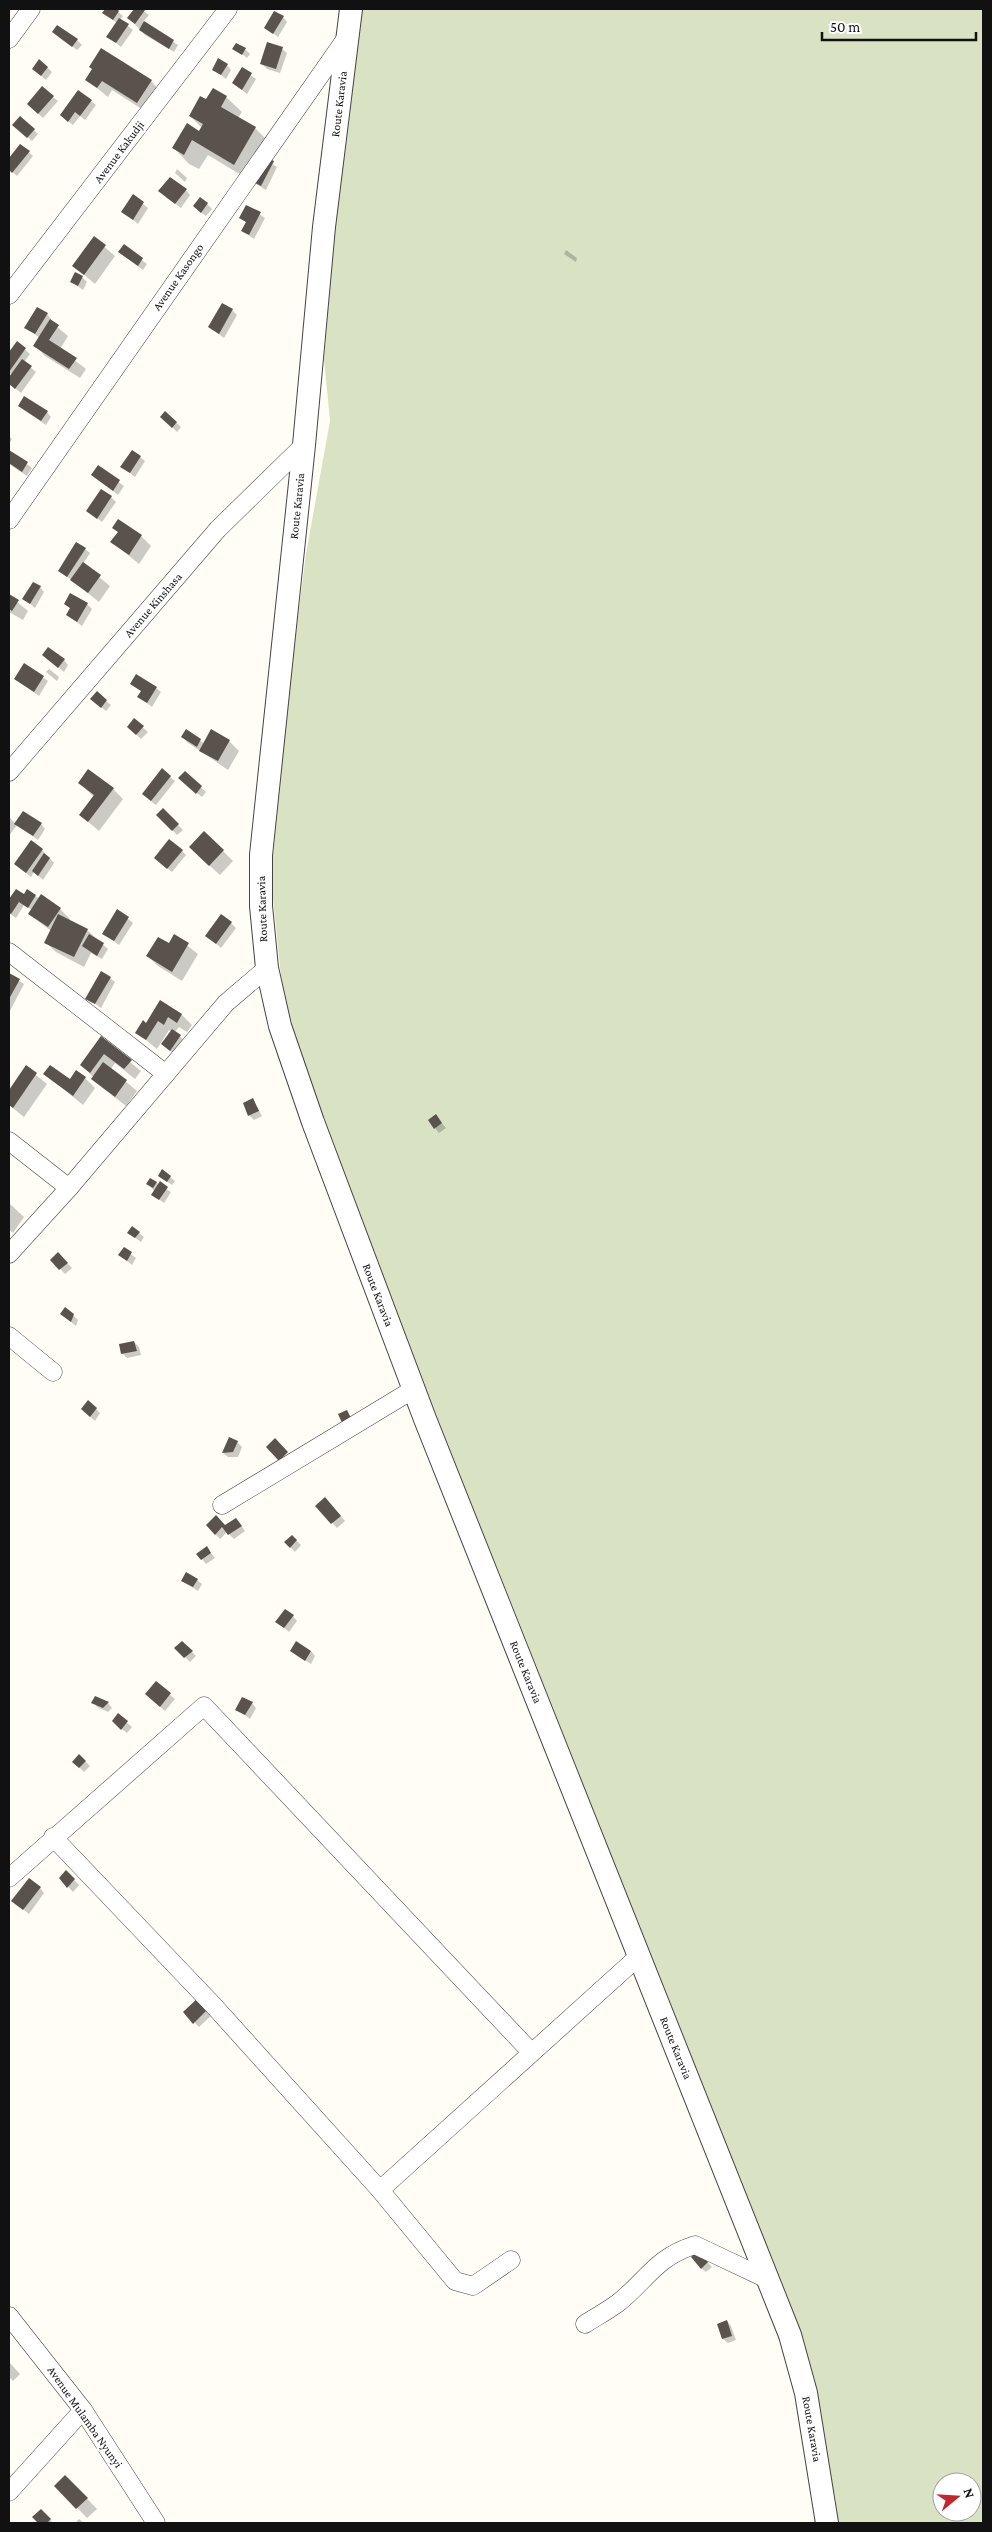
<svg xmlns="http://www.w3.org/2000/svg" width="992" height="2532" font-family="'Crimson Pro',serif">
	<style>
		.cemetery { fill: #d9e3c4; fill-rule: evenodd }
		.shadow { fill: #0003 }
		.building { fill: #5a524d }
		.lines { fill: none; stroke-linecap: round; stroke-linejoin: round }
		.minor-casing { stroke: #444; stroke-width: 19 }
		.tertiary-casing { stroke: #444; stroke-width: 24 }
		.minor { stroke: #fff; stroke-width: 18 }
		.tertiary { stroke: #fff; stroke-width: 22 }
		.labels { text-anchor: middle; stroke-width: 5; stroke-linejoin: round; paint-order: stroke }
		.street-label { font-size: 12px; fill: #111; stroke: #fff }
	</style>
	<rect width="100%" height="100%" fill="#fffdf5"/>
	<path class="cemetery" d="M352 9H983V2523H838L835 2497 799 2338 458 1479 329 1143 283 996 271 879 284 725 306 554 330 421 324 359ZM942 2482H972V2512H942Z"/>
	<g class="shadow">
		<polygon points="107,9 118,12 123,16 120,20 133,30 121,47 108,36 117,23 104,13"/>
		<polygon points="135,9 141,9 149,15 143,22 178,45 174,52 145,35 129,18"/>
		<polygon points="283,17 287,22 278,37 266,28"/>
		<polygon points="54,32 77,40 82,45 77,50"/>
		<polygon points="234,48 245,49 250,54 247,58"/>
		<polygon points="282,49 287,53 280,73 267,69 262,64"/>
		<polygon points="227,65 231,70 226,79 213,69"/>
		<polygon points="47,67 52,72 46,80 38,73"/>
		<polygon points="242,69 256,79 247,94 233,83"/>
		<polygon points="87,80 151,81 161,92 148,113 112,90 108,97"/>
		<polygon points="213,89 226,97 242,112 238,118 255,128 270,143 262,157 277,167 266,190 208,155 199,169 189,164 174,148 200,132 202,128 190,116 207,101"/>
		<polygon points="78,92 96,105 85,120 80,116 73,125 66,119"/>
		<polygon points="53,97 58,101 43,118 33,109"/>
		<polygon points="19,130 34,130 38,134 32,141"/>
		<polygon points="21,145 33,156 17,176 9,169 9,159"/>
		<polygon points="177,169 187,178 185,182 175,173"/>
		<polygon points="186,190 190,195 181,208 165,196"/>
		<polygon points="133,196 148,208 138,224 123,212"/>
		<polygon points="207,204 212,209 206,216 199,211"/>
		<polygon points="247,206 265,218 254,239 243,231 247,223 241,218"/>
		<polygon points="94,238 115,256 95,284 74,266"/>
		<polygon points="124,246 147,264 143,270 119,252"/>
		<polygon points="566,250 577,258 576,262 564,254"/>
		<polygon points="82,277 87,282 83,290 71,281"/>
		<polygon points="232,310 237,315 224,338 209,327"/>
		<polygon points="47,314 51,319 50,321 68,336 60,349 86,369 80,378 45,356 35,345 40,338 26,328"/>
		<polygon points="17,343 30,354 24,362 36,372 21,393 9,383 12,375 9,372 9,355"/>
		<polygon points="19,406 47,412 51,417 46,425"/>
		<polygon points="166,413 181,427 177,432 162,417"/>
		<polygon points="9,436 12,439 9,444"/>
		<polygon points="9,451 32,468 27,476 9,464"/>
		<polygon points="140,457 145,461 135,477 122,467"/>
		<polygon points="98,467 124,486 118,495 93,475"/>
		<polygon points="111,497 116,502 102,522 88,511"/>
		<polygon points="141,536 151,546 139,564 112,542"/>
		<polygon points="85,549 90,553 83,564 110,586 99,602 60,571"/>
		<polygon points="40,587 44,592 35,608 24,599"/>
		<polygon points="9,595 28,611 23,620 9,612"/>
		<polygon points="65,603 87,604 92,609 82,626 67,615 71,609"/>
		<polygon points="43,655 64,660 68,665 64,672"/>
		<polygon points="25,664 48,681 39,696 15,679"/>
		<polygon points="49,669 59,677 57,681 46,672"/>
		<polygon points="132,684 156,688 161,692 152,707 139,697 142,692"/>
		<polygon points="106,701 111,705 106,711 97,704"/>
		<polygon points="134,720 148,732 141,739 128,727"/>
		<polygon points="187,731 205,744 229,741 239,751 228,770 187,742 183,737"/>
		<polygon points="185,773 206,792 202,797 184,783"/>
		<polygon points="170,777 175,781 156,805 148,799"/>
		<polygon points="80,783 113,789 123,799 99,831 80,815 94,797"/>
		<polygon points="163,810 183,830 177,835 158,815"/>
		<polygon points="9,817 16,824 41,824 45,829 38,840 17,825 9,836"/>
		<polygon points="42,850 54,863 43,880 34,872 31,877 15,864"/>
		<polygon points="182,851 186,855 172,872 160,862"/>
		<polygon points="223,851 233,861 220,875 200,857"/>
		<polygon points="16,890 25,896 35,896 60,909 70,919 69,921 87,930 108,949 102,959 91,953 84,967 56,952 45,942 51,931 29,914 32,910 24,905 16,918 9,913 9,901"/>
		<polygon points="118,911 133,923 119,945 103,933"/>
		<polygon points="231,923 236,928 221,948 207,936"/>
		<polygon points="175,936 198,954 182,981 158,966 148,956 169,945"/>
		<polygon points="102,972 115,982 101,1008 87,998"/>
		<polygon points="9,974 24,984 10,1011 9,1010"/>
		<polygon points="161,1001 182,1015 192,1025 187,1032 179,1027 175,1032 185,1041 175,1055 163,1044 171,1032 169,1030 157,1049 136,1032 146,1024"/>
		<polygon points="101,1038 141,1071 135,1079 115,1063 111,1069 137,1091 126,1106 103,1088 82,1065"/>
		<polygon points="26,1067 47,1084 24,1117 9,1105 9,1093"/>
		<polygon points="45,1074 70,1081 85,1078 95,1088 83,1105"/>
		<polygon points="253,1100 262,1116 254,1120 249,1115"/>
		<polygon points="436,1116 446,1128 439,1133 435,1128"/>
		<polygon points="159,1176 170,1177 175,1181 172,1185"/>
		<polygon points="150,1179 171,1192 164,1203 153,1195 155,1191 147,1184"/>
		<polygon points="9,1203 24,1217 13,1233 9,1230"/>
		<polygon points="129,1233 139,1233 144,1237 141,1242"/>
		<polygon points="124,1249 136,1258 132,1265 120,1255"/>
		<polygon points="58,1254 72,1268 65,1274 52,1260"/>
		<polygon points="61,1314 73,1315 78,1320 76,1326"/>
		<polygon points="134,1342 139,1347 141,1355 127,1358 123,1354"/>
		<polygon points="96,1409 100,1413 95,1421 87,1414"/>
		<polygon points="237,1442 242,1447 238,1457 228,1457 223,1453"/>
		<polygon points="330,1504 345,1521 337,1528 317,1506"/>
		<polygon points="240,1524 245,1531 234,1539 227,1532 220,1539 207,1525 225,1527"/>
		<polygon points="292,1536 301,1545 295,1552 286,1542"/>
		<polygon points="207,1548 215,1558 206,1564 202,1559"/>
		<polygon points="197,1580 202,1584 198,1591 182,1581"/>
		<polygon points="293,1616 297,1621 289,1632 282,1626"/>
		<polygon points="182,1642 196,1656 190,1662 176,1648"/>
		<polygon points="291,1651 311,1651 315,1656 311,1664"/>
		<polygon points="156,1683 175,1699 165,1711 151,1699"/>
		<polygon points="95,1697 108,1703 112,1708 108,1712 97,1707 93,1702"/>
		<polygon points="252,1703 256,1708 250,1719 237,1709"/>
		<polygon points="118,1715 132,1727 127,1733 118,1726"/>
		<polygon points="79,1756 90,1766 84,1772 74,1762"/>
		<polygon points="66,1872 79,1885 73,1892 60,1878"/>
		<polygon points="40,1888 44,1893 29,1914 18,1905"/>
		<polygon points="199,1998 213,2014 199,2027 184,2012"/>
		<polygon points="703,2257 712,2267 706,2272 701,2268"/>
		<polygon points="727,2321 731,2326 736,2340 728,2343 723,2339"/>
		<polygon points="9,2362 20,2374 13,2381 9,2377"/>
		<polygon points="65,2476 97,2509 87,2518 56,2486"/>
		<polygon points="41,2510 53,2523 40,2523 34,2517"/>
		<polygon points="79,2519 84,2523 75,2523"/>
	</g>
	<g class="building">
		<polygon points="105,9 117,9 119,11 113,20 102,13"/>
		<polygon points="134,9 145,10 135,24 127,18"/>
		<polygon points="274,11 284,16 273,34 264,28"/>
		<polygon points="119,18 129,24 116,43 106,37"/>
		<polygon points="144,21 174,40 169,49 139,30"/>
		<polygon points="57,25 78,39 72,47 52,32"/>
		<polygon points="267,42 283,47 276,69 260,64"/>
		<polygon points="236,43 246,48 242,55 232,49"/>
		<polygon points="101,48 152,80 137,103 102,81 97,88 85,80 92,69 89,67"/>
		<polygon points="218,58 228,64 221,75 212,70"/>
		<polygon points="39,59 48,67 41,76 32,69"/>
		<polygon points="242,67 252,73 242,90 232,83"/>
		<polygon points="42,86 54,96 38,114 27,104"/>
		<polygon points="213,88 227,96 221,107 256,127 234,165 192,140 184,155 172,148 187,123 199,131 203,124 189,116 200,96 206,99"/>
		<polygon points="78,90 92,100 80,116 75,112 68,122 60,115"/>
		<polygon points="20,116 35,129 27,138 12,125"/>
		<polygon points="20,144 30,151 12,173 9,170 9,158"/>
		<polygon points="260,155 274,161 261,186 248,179"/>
		<polygon points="170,177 187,189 175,204 158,191"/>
		<polygon points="133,194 144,202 133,220 121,212"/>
		<polygon points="200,197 208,203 201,213 193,206"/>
		<polygon points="246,205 261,212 249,235 241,231 246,222 239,218"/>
		<polygon points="94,236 106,245 84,275 72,266"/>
		<polygon points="124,244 143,258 138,266 118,252"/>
		<polygon points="75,272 83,276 78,286 70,282"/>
		<polygon points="222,303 233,309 219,334 208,327"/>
		<polygon points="37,307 48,313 35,334 24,328"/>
		<polygon points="50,319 59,325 49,340 77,358 69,369 33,346"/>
		<polygon points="17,341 26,348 9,372 9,352"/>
		<polygon points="22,359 32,366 15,389 9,384 9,377"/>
		<polygon points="24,396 48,411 41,421 18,406"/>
		<polygon points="165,411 177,422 172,428 160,417"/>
		<polygon points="9,450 28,462 22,472 9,463"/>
		<polygon points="132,450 141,456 130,473 120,467"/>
		<polygon points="98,465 120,480 113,491 91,475"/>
		<polygon points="101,489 112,496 97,519 86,511"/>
		<polygon points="118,519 142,535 129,555 110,542 118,532 112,528"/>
		<polygon points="76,542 86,548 67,577 58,571"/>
		<polygon points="83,562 101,575 88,593 70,580"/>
		<polygon points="33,582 41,586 30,604 22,599"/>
		<polygon points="70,593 88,603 77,622 66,615 70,608 64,604"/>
		<polygon points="9,594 19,600 12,611 9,609"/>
		<polygon points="48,647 65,659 58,668 42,655"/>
		<polygon points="24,663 44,676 34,692 14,679"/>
		<polygon points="136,674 157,687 147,703 137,697 141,691 130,684"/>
		<polygon points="97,691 107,700 101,708 90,699"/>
		<polygon points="134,718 144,726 136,735 127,727"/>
		<polygon points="186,729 201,739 197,747 181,737"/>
		<polygon points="211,729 230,740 218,761 199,751"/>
		<polygon points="162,768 171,776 151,801 142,794"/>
		<polygon points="88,769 114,788 88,822 79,815 94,795 78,783"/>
		<polygon points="185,771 202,786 196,794 178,778"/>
		<polygon points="163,808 179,824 172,831 156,815"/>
		<polygon points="23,811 42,823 33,836 14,824"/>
		<polygon points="204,831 224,850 209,866 189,847"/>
		<polygon points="169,839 183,850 167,869 154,858"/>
		<polygon points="31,840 43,849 26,873 14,864"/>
		<polygon points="44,853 50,858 38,876 32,871"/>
		<polygon points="16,889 24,894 27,889 36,895 28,908 19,902 11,914 9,913 9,899"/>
		<polygon points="41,894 61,908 48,927 28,914"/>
		<polygon points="117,909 129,917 114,941 102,934"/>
		<polygon points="58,914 88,929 74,957 44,943"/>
		<polygon points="221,914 232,922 216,944 205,936"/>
		<polygon points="89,934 104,943 97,956 82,946"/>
		<polygon points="174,934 189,943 172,972 146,956 158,937 169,943"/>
		<polygon points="101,971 111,977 95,1004 85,999"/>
		<polygon points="9,973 20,979 9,999"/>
		<polygon points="160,1000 182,1014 177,1023 168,1017 164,1025 158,1021 146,1040 135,1033 143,1020 146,1023"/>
		<polygon points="172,1029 181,1035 170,1051 161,1044"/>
		<polygon points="101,1036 132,1060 124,1069 104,1054 90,1073 80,1065"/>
		<polygon points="103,1062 127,1080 115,1097 91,1079"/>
		<polygon points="26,1065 37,1073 13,1108 9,1105 9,1090"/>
		<polygon points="50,1065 70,1079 76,1070 86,1077 73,1096 43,1074"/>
		<polygon points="253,1098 259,1111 248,1116 243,1103"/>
		<polygon points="436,1114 442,1123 434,1129 428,1120"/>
		<polygon points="162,1169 171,1176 167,1182 158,1176"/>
		<polygon points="150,1178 157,1182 153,1188 146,1184"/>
		<polygon points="160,1181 168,1187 159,1200 151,1195"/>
		<polygon points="132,1226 140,1232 135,1238 127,1233"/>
		<polygon points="124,1247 132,1252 127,1261 118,1255"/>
		<polygon points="58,1252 68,1263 59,1270 50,1260"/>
		<polygon points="65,1307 74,1314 71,1322 60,1314"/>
		<polygon points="134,1341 137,1351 121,1354 119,1344"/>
		<polygon points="88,1400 97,1408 90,1417 81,1409"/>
		<polygon points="347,1410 352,1420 343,1425 338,1414"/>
		<polygon points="229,1437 238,1441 233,1452 222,1453"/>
		<polygon points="275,1438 288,1452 279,1461 266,1447"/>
		<polygon points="325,1497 341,1516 331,1524 315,1506"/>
		<polygon points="216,1515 225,1525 236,1518 242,1526 228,1535 222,1527 215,1535 206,1525"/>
		<polygon points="292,1535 297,1540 290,1548 284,1542"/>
		<polygon points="207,1546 211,1553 201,1560 196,1554"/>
		<polygon points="186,1572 198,1579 193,1587 181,1581"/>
		<polygon points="285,1609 294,1615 284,1628 275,1622"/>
		<polygon points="182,1641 193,1651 184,1658 174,1648"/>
		<polygon points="296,1641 311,1651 305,1661 290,1651"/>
		<polygon points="156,1681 171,1693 160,1707 145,1694"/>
		<polygon points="95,1696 109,1702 103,1708 91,1703"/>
		<polygon points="242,1697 253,1702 245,1715 235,1710"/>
		<polygon points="118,1713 128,1721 121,1730 112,1721"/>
		<polygon points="79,1754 86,1761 79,1768 72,1762"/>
		<polygon points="66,1870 75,1879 67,1888 59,1878"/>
		<polygon points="29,1878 41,1887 23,1910 11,1901"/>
		<polygon points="199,1997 209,2008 193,2024 183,2012"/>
		<polygon points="698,2250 708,2262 701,2269 691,2257"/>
		<polygon points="727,2320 732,2336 722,2339 717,2324"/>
		<polygon points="65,2475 88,2498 76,2509 54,2486"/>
		<polygon points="41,2509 51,2519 47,2523 38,2523 32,2517"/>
	</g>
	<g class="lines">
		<defs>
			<g id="minor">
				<polyline points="9,39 31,9"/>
				<polyline points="9,295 228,9"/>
				<polyline points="9,520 347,37"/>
				<polyline points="9,772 218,529 304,445"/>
				<polyline points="9,952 166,1074"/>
				<polyline points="9,1141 69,1188"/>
				<polyline points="9,1254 69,1188 226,1003 267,968"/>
				<polyline points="9,1336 53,1372"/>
				<polyline points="222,1505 414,1389"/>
				<polyline points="53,1837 214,2006 380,2190 639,1956"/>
				<polyline points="9,1878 204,1706 531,2052"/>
				<polyline points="380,2190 455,2281 473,2286 511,2260"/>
				<polyline points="9,2316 83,2410 156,2523"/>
				<path d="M585 2324C596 2317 607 2311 618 2303 647 2280 656 2257 695 2245L769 2280"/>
				<polyline points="9,2492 83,2410"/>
			</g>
			<polyline id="tertiary" points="351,9 324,227 304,445 261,855 261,906 267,968 280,1026 313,1122 425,1419 790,2335 806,2393 827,2523"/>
		</defs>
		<use href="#minor" class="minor-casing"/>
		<use href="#tertiary" class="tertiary-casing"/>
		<use href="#minor" class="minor"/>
		<use href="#tertiary" class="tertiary"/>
	</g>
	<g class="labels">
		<g class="street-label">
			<text transform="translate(339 104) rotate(-83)" y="4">Route Karavia</text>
			<text transform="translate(119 152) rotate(-53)" y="4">Avenue Kakudji</text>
			<text transform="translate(178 277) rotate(-55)" y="4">Avenue Kasongo</text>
			<text transform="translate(297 506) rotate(-84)" y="4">Route Karavia</text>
			<text transform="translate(153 605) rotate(-49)" y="4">Avenue Kinshasa</text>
			<text transform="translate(262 909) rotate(-92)" y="4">Route Karavia</text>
			<text transform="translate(378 1295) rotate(69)" y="4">Route Karavia</text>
			<text transform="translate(526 1672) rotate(68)" y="4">Route Karavia</text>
			<text transform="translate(676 2048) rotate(68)" y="4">Route Karavia</text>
			<text transform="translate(85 2417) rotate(55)" y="4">Avenue Mulamba Nyunyi</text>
			<text transform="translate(812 2429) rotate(80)" y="4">Route Karavia</text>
		</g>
	</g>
	<rect width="992" height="2532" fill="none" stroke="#111111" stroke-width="20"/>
	<g transform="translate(957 2497) rotate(72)"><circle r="24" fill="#ffffff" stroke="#a0a0a0"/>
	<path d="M0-4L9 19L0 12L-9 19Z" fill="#c4262e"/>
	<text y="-8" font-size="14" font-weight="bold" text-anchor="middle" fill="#111111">N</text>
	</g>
	<path d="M822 32v8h154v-8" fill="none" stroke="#111111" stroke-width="2.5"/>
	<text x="830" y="32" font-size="15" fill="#111111" stroke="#ffffff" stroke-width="4" paint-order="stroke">50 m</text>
</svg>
